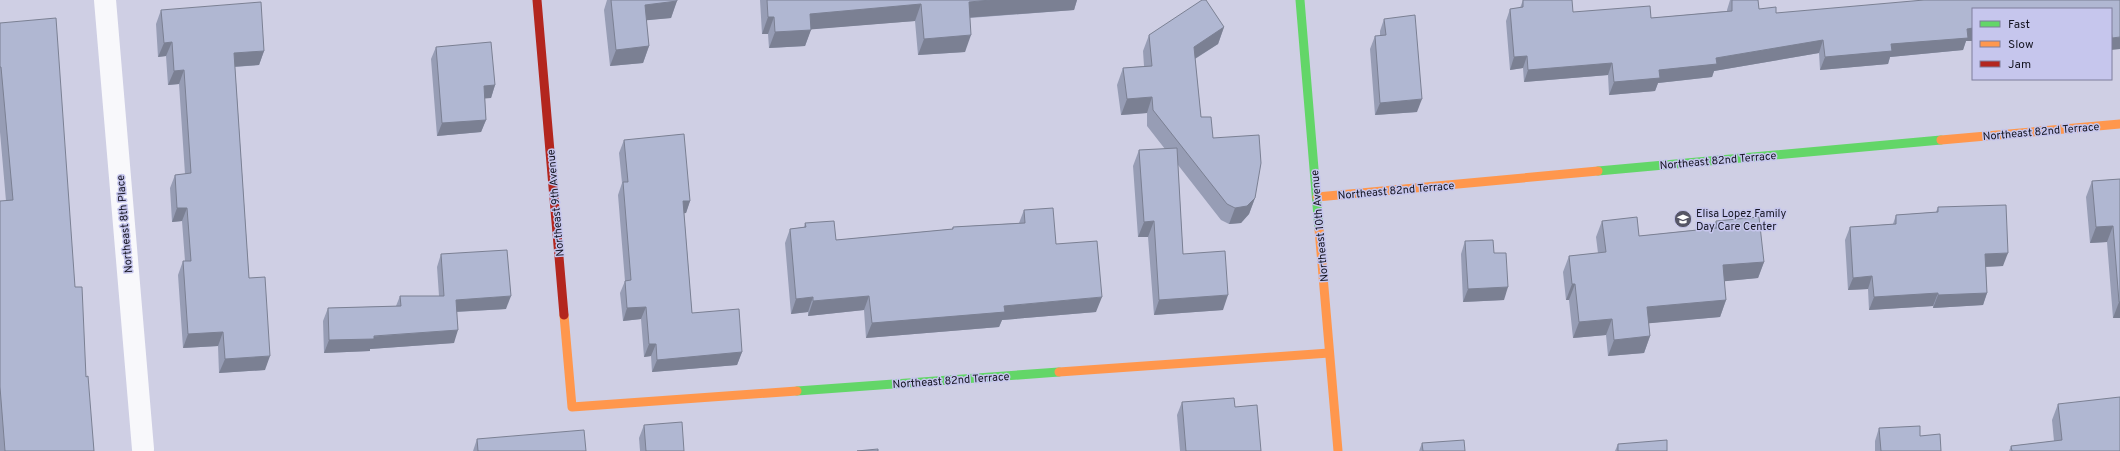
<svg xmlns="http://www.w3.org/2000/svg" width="2120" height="451" font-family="Overpass,sans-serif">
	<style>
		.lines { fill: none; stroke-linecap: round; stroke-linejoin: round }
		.street { stroke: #f8f8fb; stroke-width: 22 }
		.fast { stroke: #63d668; stroke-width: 9 }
		.slow { stroke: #ff974d; stroke-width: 9 }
		.jam { stroke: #b3261e; stroke-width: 9 }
		.wall { fill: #979db5 }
		.shaded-wall { fill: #7b8093 }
		.building { fill: #b0b7d2; stroke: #7b8093 }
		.labels { text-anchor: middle; stroke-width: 3; stroke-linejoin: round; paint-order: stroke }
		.street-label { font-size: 11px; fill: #151522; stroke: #c6c6ed }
		.poi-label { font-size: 11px; fill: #151522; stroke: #c6c6ed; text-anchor: start }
	</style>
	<rect width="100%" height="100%" fill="#cfcfe4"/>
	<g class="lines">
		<polyline class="street" points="105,0 143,449"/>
		<g class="fast">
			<polyline points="1300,0 1319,229"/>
			<polyline points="1598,171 1941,140"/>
			<polyline points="797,391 1059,372"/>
		</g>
		<g class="slow">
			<polyline points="1941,140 2120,124"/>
			<polyline points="1317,197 1598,171"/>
			<polyline points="1319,229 1338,451"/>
			<polyline points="564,315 572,407 797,391"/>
			<polyline points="1059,372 1329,353"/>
		</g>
		<polyline class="jam" points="537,0 564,315"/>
	</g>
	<g class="wall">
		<polygon points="607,0 681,0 677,0 671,18 646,20 649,46 643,63 610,66 604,10"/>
		<polygon points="760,0 1077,0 1074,10 970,18 965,52 918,55 915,21 811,29 805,46 769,48 768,34 762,34"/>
		<polygon points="1523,0 1573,12 1651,18 1727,11 1727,10 1730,0 1758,0 1759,9 1776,13 2120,0 2111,50 2111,9 1973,9 1973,41 1966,41 1963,50 1890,57 1888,64 1820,70 1819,53 1714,71 1712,77 1658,83 1655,91 1609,95 1608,75 1524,82 1523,68 1510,70 1506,21 1510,9 1520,8"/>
		<polygon points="161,10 264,51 259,65 235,67 249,278 265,370 219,373 218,346 183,348 178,275 183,261 185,261 182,221 172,222 170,188 175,175 185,174 179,84 168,85 166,56 158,57 156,24"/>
		<polygon points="1384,19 1417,112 1375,115 1370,49 1375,36 1380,36 1380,31"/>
		<polygon points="0,23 75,287 86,377 94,451 0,451 0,201 6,201 0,132"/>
		<polygon points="1224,27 1218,44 1195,59 1201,117 1213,138 1255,198 1249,214 1241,223 1229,224 1221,220 1178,165 1183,254 1223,310 1154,315 1148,237 1138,237 1133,166 1139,150 1165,149 1147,126 1147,113 1121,115 1117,85 1123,68 1144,66 1143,51 1149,35"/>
		<polygon points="436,47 495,85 491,98 485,98 486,120 481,132 437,136 431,59"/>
		<polygon points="624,140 690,201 686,213 684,213 692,313 742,352 737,365 652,372 651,356 644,357 641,319 623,321 620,293 625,281 618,195 622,183 619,153"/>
		<polygon points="2120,179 2120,318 2113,318 2107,242 2090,243 2086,197 2092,181"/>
		<polygon points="1938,207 2003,266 1986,267 1987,293 1983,305 1933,308 1933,306 1869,310 1868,289 1848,290 1845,240 1850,227 1893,224 1896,215 1936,212"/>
		<polygon points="1024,210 1056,244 1096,312 1002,320 999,327 866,338 864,310 808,316 808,312 791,314 785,243 790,229 804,227 805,223 836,240 952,229 953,227 1019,223"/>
		<polygon points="1602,221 1639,236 1713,228 1716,221 1764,262 1758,278 1724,281 1726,300 1720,317 1648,323 1650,336 1644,353 1608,356 1606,335 1573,338 1569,300 1566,300 1563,272 1569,256 1598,253 1596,237"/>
		<polygon points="1465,241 1504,300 1463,302 1461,254"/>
		<polygon points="441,254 506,309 457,312 454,343 370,349 370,351 324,353 323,321 328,308 396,306 400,296 439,296 437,267"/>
		<polygon points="1182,402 1235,407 1261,451 1180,451 1177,415"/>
		<polygon points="2058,404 2120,451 2009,451 2011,446 2054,441 2052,420"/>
		<polygon points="644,425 684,451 640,451 639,438"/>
		<polygon points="1879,428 1920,436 1941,451 1875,451 1875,441"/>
		<polygon points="477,439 586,451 473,451"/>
		<polygon points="1422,443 1465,451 1419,451"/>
		<polygon points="1618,444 1667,451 1615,451"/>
	</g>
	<g class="shaded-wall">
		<polygon points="991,0 1077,0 1074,10 963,18 969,2"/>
		<polygon points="677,1 671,18 639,21 645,5"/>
		<polygon points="921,4 915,21 804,30 810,14"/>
		<polygon points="768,17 774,17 768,34 762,34"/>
		<polygon points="1224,27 1218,44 1188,63 1194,47"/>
		<polygon points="1973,28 1973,41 1966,41 1963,50 1890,57 1888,64 1820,70 1825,57 1967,29"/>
		<polygon points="811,30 805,46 769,48 775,32"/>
		<polygon points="971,35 965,52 918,55 924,39"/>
		<polygon points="2120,37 2120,49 2111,50 2111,40 2112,38"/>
		<polygon points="1823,40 1819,53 1714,71 1712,77 1658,83 1655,91 1609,95 1614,82 1659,70 1716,58"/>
		<polygon points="172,42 166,56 158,57 164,43"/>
		<polygon points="649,46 643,63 610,66 616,50"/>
		<polygon points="264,51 259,65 229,67 234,53"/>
		<polygon points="1527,56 1523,68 1510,70 1514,57"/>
		<polygon points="1612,63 1608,75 1524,82 1528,70"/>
		<polygon points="184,70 179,84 168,85 174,71"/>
		<polygon points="495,85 491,98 479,99 484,86"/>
		<polygon points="1152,97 1147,113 1121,115 1127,99"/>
		<polygon points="1422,99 1417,112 1375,115 1380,103"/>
		<polygon points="486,120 481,132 437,136 442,123"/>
		<polygon points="1255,198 1249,214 1241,223 1229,224 1235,208"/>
		<polygon points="683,201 690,201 686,213 679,214"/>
		<polygon points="177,208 187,208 182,221 172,222"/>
		<polygon points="1154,221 1148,237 1138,237 1144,222"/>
		<polygon points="2113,226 2107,242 2090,243 2096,227"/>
		<polygon points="2008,253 2003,266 1981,267 1985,254"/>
		<polygon points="1764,262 1758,278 1717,282 1723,265"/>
		<polygon points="1872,276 1868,289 1848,290 1853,278"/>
		<polygon points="1572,284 1575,284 1569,300 1566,300"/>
		<polygon points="1508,287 1504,300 1463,302 1468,289"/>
		<polygon points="1938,293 1933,306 1869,310 1874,297"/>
		<polygon points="1987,293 1983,305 1933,308 1938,295"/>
		<polygon points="1228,295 1223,310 1154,315 1159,300"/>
		<polygon points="511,296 506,309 451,312 456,300"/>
		<polygon points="869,296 864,310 808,316 813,301"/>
		<polygon points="813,297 808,312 791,314 796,299"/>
		<polygon points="1102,297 1096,312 1002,320 999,327 866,338 872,323 1004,306"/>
		<polygon points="1726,300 1720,317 1641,324 1647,307"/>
		<polygon points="2119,302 2120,302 2120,318 2113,318"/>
		<polygon points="646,307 641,319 623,321 627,308"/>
		<polygon points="1612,319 1606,335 1573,338 1579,322"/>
		<polygon points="458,330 454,343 370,349 370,351 324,353 329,340"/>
		<polygon points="223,332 218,346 183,348 188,334"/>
		<polygon points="1650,336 1644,353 1608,356 1614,340"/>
		<polygon points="649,344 656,344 651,356 644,357"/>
		<polygon points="742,352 737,365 652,372 657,360"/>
		<polygon points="270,356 265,370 219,373 225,359"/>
	</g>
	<g class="building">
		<polygon points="611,0 677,0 677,1 645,5 649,46 616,50"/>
		<polygon points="767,0 991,0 969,2 971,35 924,39 921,4 810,14 811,30 775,32 774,17 768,17"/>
		<polygon points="1202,0 1206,0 1224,27 1194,47 1201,117 1211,117 1213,138 1259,135 1261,163 1255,198 1247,206 1235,208 1227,204 1153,110 1152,97 1127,99 1123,68 1152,66 1149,35"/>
		<polygon points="1523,0 1572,0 1573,12 1650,6 1651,18 1732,11 1732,0 1758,0 1759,9 1776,7 1776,13 1924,0 2120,0 2120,37 2112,38 2111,29 2111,9 1973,9 1973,28 1967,29 1968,38 1891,44 1892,51 1825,57 1823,40 1716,58 1717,64 1659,70 1660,78 1614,82 1612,63 1528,70 1527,56 1514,57 1510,9 1523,7"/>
		<polygon points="261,2 264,51 234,53 249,278 265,277 270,356 225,359 223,332 188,334 183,261 191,261 187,208 177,208 175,175 191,173 184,70 174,71 172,42 164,43 161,10"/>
		<polygon points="1415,15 1422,99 1380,103 1375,36 1386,35 1384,19"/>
		<polygon points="56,18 75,287 82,287 86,377 88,376 94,451 5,451 0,387 0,201 13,200 1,67 0,67 0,23"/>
		<polygon points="491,42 495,85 484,86 486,120 442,123 436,47"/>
		<polygon points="684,134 690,201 683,201 692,313 739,309 742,352 657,360 656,344 649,344 646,307 627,308 625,281 631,280 623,182 628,182 624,140"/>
		<polygon points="1177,148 1183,254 1225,251 1228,295 1159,300 1154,221 1144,222 1139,150"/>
		<polygon points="2120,179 2120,302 2119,302 2113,226 2096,227 2092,181"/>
		<polygon points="2006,205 2008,253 1985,254 1987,293 1938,295 1938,293 1874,297 1872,276 1853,278 1850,227 1896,224 1896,215 1938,212 1938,207"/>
		<polygon points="1053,208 1056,244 1097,241 1102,297 1004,306 1005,312 872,323 869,296 813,301 813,297 796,299 790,229 806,227 805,223 834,221 836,240 953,229 953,227 1025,223 1024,210"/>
		<polygon points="1637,217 1639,236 1717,228 1716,221 1759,217 1764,262 1723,265 1726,300 1647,307 1650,336 1614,340 1612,319 1579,322 1575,284 1572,284 1569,256 1606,252 1602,221"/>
		<polygon points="1493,240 1494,253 1506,253 1508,287 1468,289 1465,241"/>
		<polygon points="507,250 511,296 456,300 458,330 374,336 374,339 329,340 328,308 401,306 400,296 444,296 441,254"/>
		<polygon points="2120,397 2120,451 2012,451 2011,446 2062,440 2058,404"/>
		<polygon points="1234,398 1235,407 1257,405 1261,451 1186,451 1182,402"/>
		<polygon points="682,422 684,451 646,451 644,425"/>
		<polygon points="1920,426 1920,436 1940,434 1941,451 1881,451 1879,428"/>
		<polygon points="584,430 586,451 478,451 477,439"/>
		<polygon points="1464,440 1465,451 1423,451 1422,443"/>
		<polygon points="1667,440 1667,451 1618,451 1618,444"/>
		<polygon points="878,449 878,451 857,451"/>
	</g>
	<defs>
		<symbol id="school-disc" viewBox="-11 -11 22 22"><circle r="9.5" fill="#565666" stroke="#c6c6ed"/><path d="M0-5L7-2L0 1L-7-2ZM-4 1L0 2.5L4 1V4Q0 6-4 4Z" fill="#fff"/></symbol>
	</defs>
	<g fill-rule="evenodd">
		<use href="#school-disc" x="1673" y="209" width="20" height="20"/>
	</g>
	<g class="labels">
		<g class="street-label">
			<text transform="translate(2041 131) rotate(-5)" y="4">Northeast 82nd Terrace</text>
			<text transform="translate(1718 160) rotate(-5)" y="4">Northeast 82nd Terrace</text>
			<text transform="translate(1396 190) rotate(-5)" y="4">Northeast 82nd Terrace</text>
			<text transform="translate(555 203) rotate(-95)" y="4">Northeast 9th Avenue</text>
			<text transform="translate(124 224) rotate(-95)" y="4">Northeast 8th Place</text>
			<text transform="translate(1319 226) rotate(-95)" y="4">Northeast 10th Avenue</text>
			<text transform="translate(951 380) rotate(-4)" y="4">Northeast 82nd Terrace</text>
		</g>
		<g class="poi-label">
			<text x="1696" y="217">Elisa Lopez Family<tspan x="1696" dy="13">Day Care Center</tspan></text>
		</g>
	</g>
	<rect x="1972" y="8" width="140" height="72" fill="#c6c6ed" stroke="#7f7f9c"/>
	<rect x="1980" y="21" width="20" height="6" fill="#63d668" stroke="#7f7f9c"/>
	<text x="2008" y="28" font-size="12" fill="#151522">Fast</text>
	<rect x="1980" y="41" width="20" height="6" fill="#ff974d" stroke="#7f7f9c"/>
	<text x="2008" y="48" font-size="12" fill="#151522">Slow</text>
	<rect x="1980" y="61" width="20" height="6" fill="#b3261e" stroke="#7f7f9c"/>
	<text x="2008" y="68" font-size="12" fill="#151522">Jam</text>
</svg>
